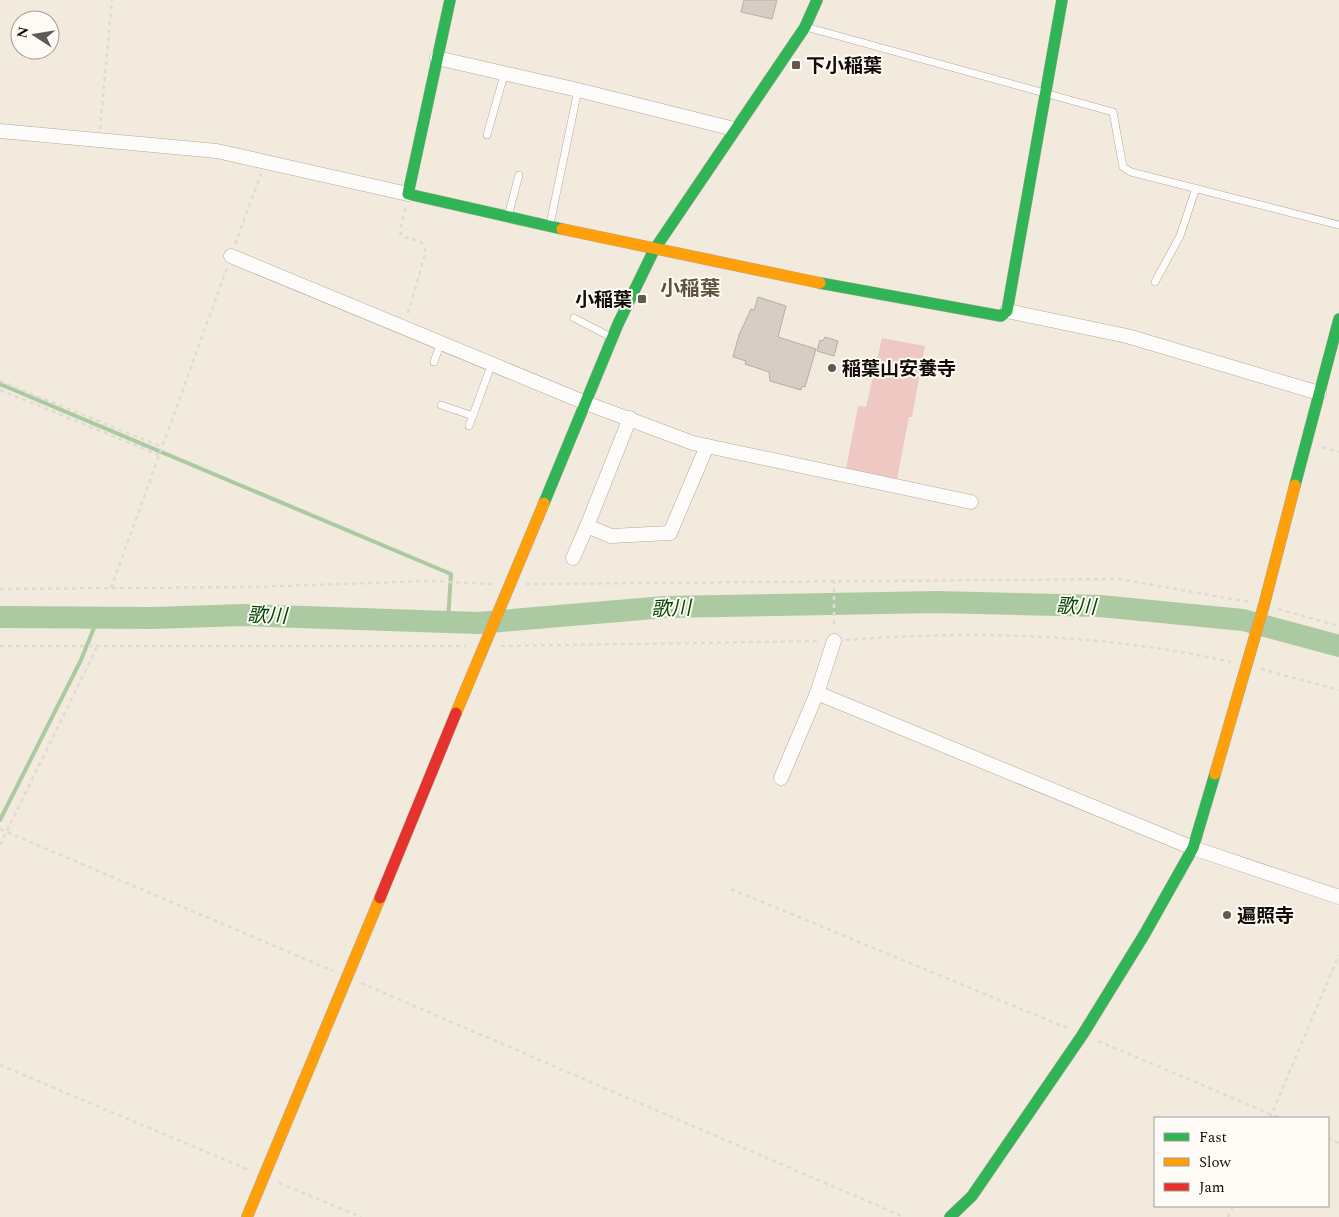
<svg xmlns="http://www.w3.org/2000/svg" width="1339" height="1217" font-family="Spectral,'Noto Sans JP',serif">
	<style>
		.green { fill: #efc8c4 }
		.lines { fill: none; stroke-linecap: round; stroke-linejoin: round }
		.stream { stroke: #accaa1; stroke-width: 4 }
		.river { stroke: #accaa1; stroke-width: 22 }
		.building { fill: #d6cdc4; stroke: #b6aea5 }
		.lane-casing { stroke: #afa99e; stroke-width: 8 }
		.street-casing { stroke: #afa99e; stroke-width: 15 }
		.fast-casing { stroke: #afa99e; stroke-width: 12 }
		.slow-casing { stroke: #afa99e; stroke-width: 12 }
		.jam-casing { stroke: #afa99e; stroke-width: 12 }
		.path { stroke: #dddbd6; stroke-width: 2.5; stroke-dasharray: 4 4; stroke-linecap: butt }
		.lane { stroke: #fdfcfa; stroke-width: 7 }
		.street { stroke: #fdfcfa; stroke-width: 14 }
		.fast { stroke: #30b455; stroke-width: 11 }
		.slow { stroke: #ff9f0a; stroke-width: 11 }
		.jam { stroke: #e5322d; stroke-width: 11 }
		.poi-dot { fill: #605a50; stroke: #fefbf6; stroke-width: 2 }
		.labels { text-anchor: middle; stroke-width: 4; stroke-linejoin: round; paint-order: stroke }
		.poi-label { font-size: 19px; font-weight: bold; fill: #110c05; stroke: #fefbf6; text-anchor: start }
		.neighbourhood-label { font-size: 20px; font-weight: bold; fill: #60533e; stroke: #fefbf6 }
		.water-label { font-size: 20px; font-style: italic; fill: #024800; stroke: #fefbf6 }
	</style>
	<rect width="100%" height="100%" fill="#f2eadc"/>
	<polygon class="green" points="882,338 925,346 912,417 909,417 897,479 846,469 858,406 866,407"/>
	<g class="lines">
		<g class="stream">
			<polyline points="0,384 451,574 448,620"/>
			<polyline points="0,820 81,660 98,618"/>
		</g>
		<polyline class="river" points="0,617 153,618 243,615 477,623 665,607 937,602 1100,606 1243,620 1339,646"/>
	</g>
	<g class="building">
		<polygon points="744,0 777,0 772,19 741,12"/>
		<polygon points="758,297 786,306 778,337 816,349 805,387 802,386 801,390 770,381 769,372 745,364 746,361 733,357 739,335 751,309 754,310"/>
		<polygon points="825,337 838,341 834,356 817,351 820,340 823,341"/>
	</g>
	<g class="lines">
		<defs>
			<g id="lane">
				<polyline points="806,27 1113,112 1123,167 1131,172 1339,225"/>
				<polyline points="487,135 504,75"/>
				<polyline points="508,216 519,175"/>
				<polyline points="550,224 578,90"/>
				<polyline points="1155,282 1180,236 1196,188"/>
				<polyline points="574,318 611,337"/>
				<polyline points="434,362 441,342"/>
				<polyline points="441,405 473,416"/>
				<polyline points="469,426 492,363"/>
			</g>
			<g id="street">
				<polyline points="437,58 578,90 734,129"/>
				<polyline points="0,131 217,151 408,194"/>
				<polyline points="231,256 586,403 693,443 971,502"/>
				<polyline points="1007,311 1127,336 1319,393"/>
				<polyline points="630,418 587,526 611,536 670,533 707,446"/>
				<polyline points="573,558 587,526"/>
				<polyline points="817,693 1193,848 1339,897"/>
				<polyline points="781,778 817,693 834,641"/>
			</g>
			<g id="fast">
				<polyline points="450,0 408,194 562,229"/>
				<polyline points="820,283 1001,316 1007,311 1062,0"/>
				<polyline points="1295,485 1339,319"/>
				<polyline points="544,503 618,324 654,250 805,27 817,0"/>
				<polyline points="950,1217 972,1196 1083,1034 1144,935 1193,848 1215,774"/>
			</g>
			<g id="slow">
				<polyline points="562,229 820,283"/>
				<polyline points="456,713 544,503"/>
				<polyline points="1215,774 1264,605 1295,485"/>
				<polyline points="247,1217 380,898"/>
			</g>
			<polyline id="jam" points="380,898 456,713"/>
		</defs>
		<use href="#lane" class="lane-casing"/>
		<use href="#street" class="street-casing"/>
		<use href="#fast" class="fast-casing"/>
		<use href="#slow" class="slow-casing"/>
		<use href="#jam" class="jam-casing"/>
		<g class="path">
			<polyline points="100,129 112,0"/>
			<polyline points="405,208 400,232 403,237 420,241 425,247 425,255 407,316"/>
			<polyline points="235,244 261,174"/>
			<polyline points="0,381 162,447"/>
			<polyline points="0,390 159,455"/>
			<polyline points="1322,447 1339,452"/>
			<polyline points="834,580 834,628"/>
			<polyline points="526,584 1119,579 1249,602"/>
			<polyline points="111,588 227,268"/>
			<polyline points="0,589 253,587 426,581 493,584"/>
			<polyline points="1278,609 1339,626"/>
			<path d="M846 640C975 630 1105 634 1231 662"/>
			<polyline points="0,646 466,646"/>
			<polyline points="501,646 821,641"/>
			<polyline points="1261,669 1339,690"/>
			<polyline points="0,829 333,971"/>
			<polyline points="0,845 97,647"/>
			<polyline points="731,889 1067,1028"/>
			<polyline points="361,983 904,1217"/>
			<polyline points="1098,1041 1280,1118"/>
			<polyline points="0,1065 249,1170"/>
			<polyline points="1270,1118 1339,955"/>
			<polyline points="1328,1138 1339,1143"/>
			<polyline points="279,1183 361,1217"/>
			<polyline points="1228,1217 1233,1206"/>
		</g>
		<use href="#lane" class="lane"/>
		<use href="#street" class="street"/>
		<use href="#fast" class="fast"/>
		<use href="#slow" class="slow"/>
		<use href="#jam" class="jam"/>
	</g>
	<g class="poi-dot">
		<rect x="791" y="60" width="10" height="10" rx="2.5"/>
		<rect x="637" y="294" width="10" height="10" rx="2.5"/>
		<circle cx="832" cy="368" r="5"/>
		<circle cx="1227" cy="915" r="5"/>
	</g>
	<g class="labels">
		<g class="poi-label">
			<text x="806" y="72">下小稲葉</text>
			<text x="632" y="306" text-anchor="end">小稲葉</text>
			<text x="842" y="375">稲葉山安養寺</text>
			<text x="1237" y="922">遍照寺</text>
		</g>
		<g class="neighbourhood-label">
			<text x="690" y="295">小稲葉</text>
		</g>
		<g class="water-label">
			<text transform="translate(1076 606) rotate(2)" y="7">歌川</text>
			<text transform="translate(671 608) rotate(-2)" y="7">歌川</text>
			<text transform="translate(267 615) rotate(2)" y="7">歌川</text>
		</g>
	</g>
	<rect x="1154" y="1117" width="175" height="90" fill="#fefbf6" stroke="#9f9b96"/>
	<rect x="1164" y="1133" width="25" height="8" fill="#30b455" stroke="#9f9b96"/>
	<text x="1199" y="1142" font-size="15" fill="#110c05">Fast</text>
	<rect x="1164" y="1158" width="25" height="8" fill="#ff9f0a" stroke="#9f9b96"/>
	<text x="1199" y="1167" font-size="15" fill="#110c05">Slow</text>
	<rect x="1164" y="1183" width="25" height="8" fill="#e5322d" stroke="#9f9b96"/>
	<text x="1199" y="1192" font-size="15" fill="#110c05">Jam</text>
	<g transform="translate(35 35) rotate(282)"><circle r="24" fill="#fefbf6" stroke="#9f9b96"/>
	<path d="M0-4L9 19L0 12L-9 19Z" fill="#605a50"/>
	<text y="-8" font-size="14" font-weight="bold" text-anchor="middle" fill="#110c05">N</text>
	</g>
</svg>
